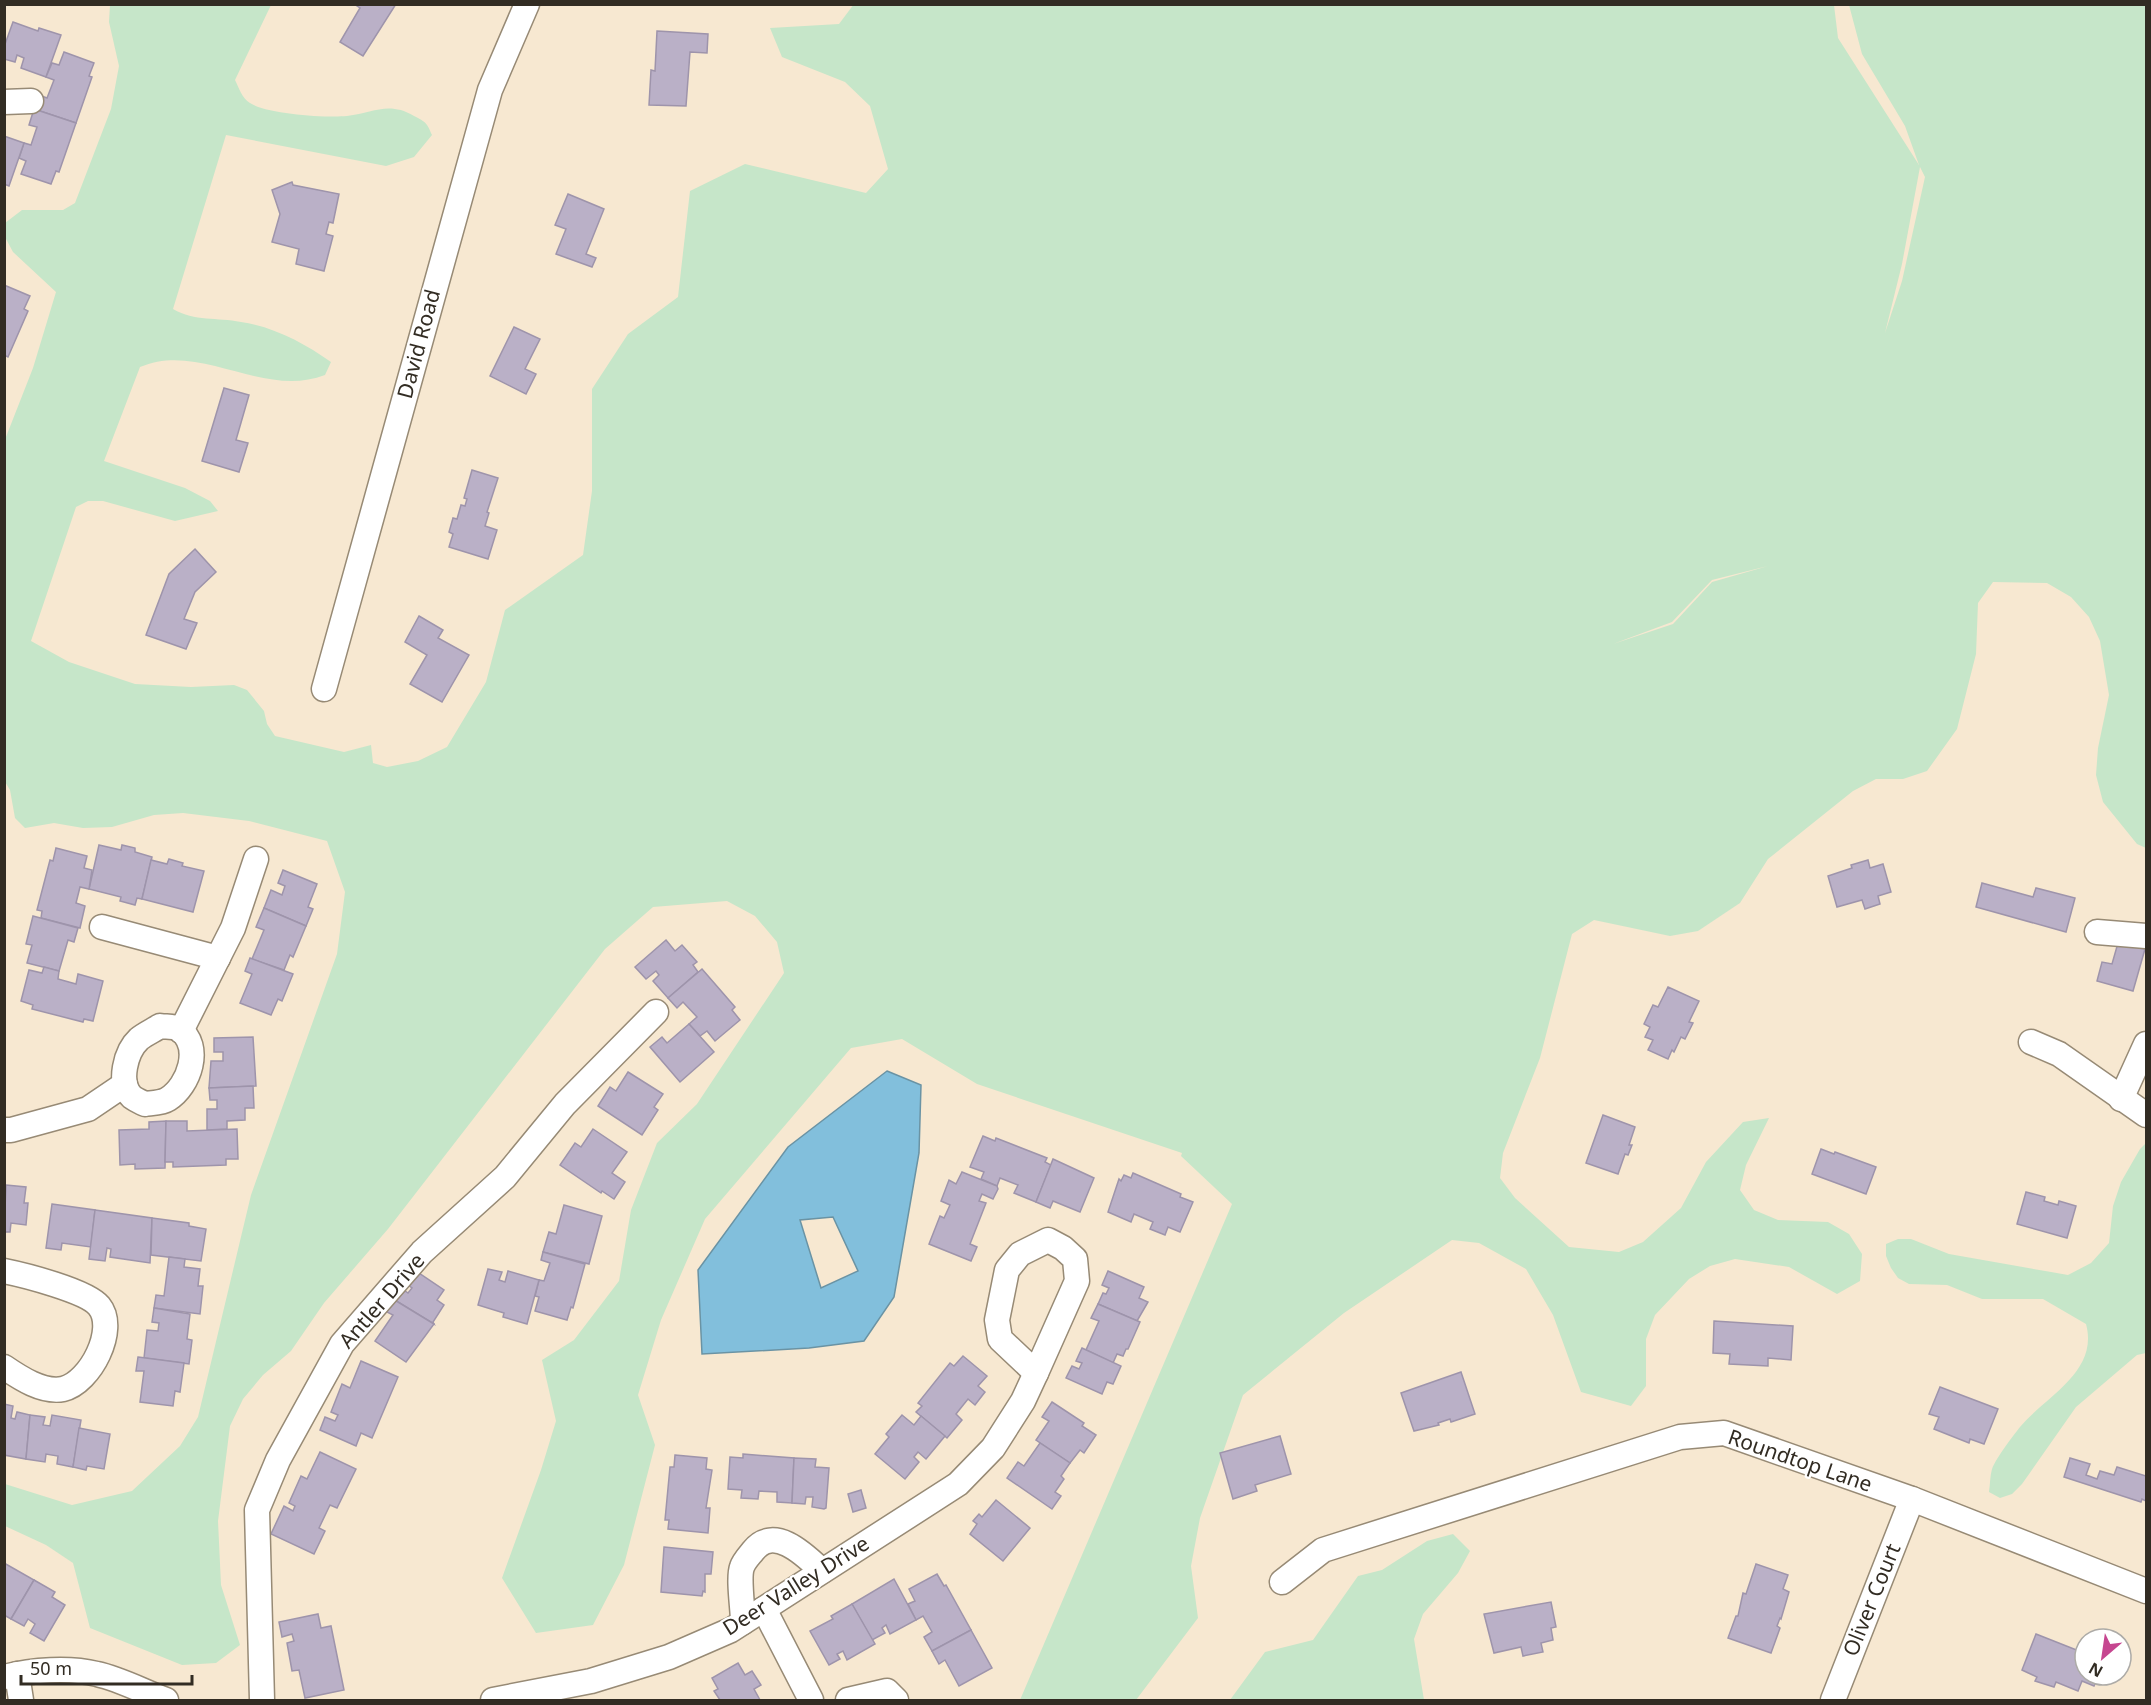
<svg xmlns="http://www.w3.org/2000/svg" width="2151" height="1705" font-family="'Noto Sans',sans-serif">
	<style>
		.green { fill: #c6e6c9; fill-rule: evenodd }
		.water { fill: #82bfdc; stroke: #6a93a4; stroke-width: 1.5; fill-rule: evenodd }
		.building { fill: #bab0c7; stroke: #9e94ab; stroke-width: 1.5 }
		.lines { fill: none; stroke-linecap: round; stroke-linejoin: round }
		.minor-casing { stroke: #978a75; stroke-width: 27 }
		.minor { stroke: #fff; stroke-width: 24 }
		.labels { text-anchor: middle; stroke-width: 4.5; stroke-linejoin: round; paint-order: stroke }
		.street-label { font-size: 21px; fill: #322c23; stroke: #fff }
	</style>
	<rect width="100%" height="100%" fill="#f7e8d1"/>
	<g class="green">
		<path d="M854 4 1834 5 1838 38 1919 165 1905 126 1862 54 1849 5H2146V848L2137 844 2103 802 2096 775 2098 748 2109 695 2100 641 2089 617 2071 597 2047 583 1993 582 1978 603 1976 654 1957 729 1927 771 1903 779H1876L1853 791 1768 859 1740 903 1698 931 1670 936 1594 920 1572 934 1540 1058 1503 1153 1500 1178 1515 1198 1569 1247 1619 1252 1643 1242 1681 1208 1706 1162 1743 1122 1769 1118 1746 1165 1740 1190 1754 1210 1778 1220 1828 1222 1849 1234 1862 1254 1860 1281 1837 1294 1789 1267 1735 1259 1710 1266 1689 1279 1655 1315 1646 1339V1386L1631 1406 1581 1392 1553 1315 1526 1269 1479 1243 1452 1240 1344 1313 1243 1395 1200 1518 1191 1566 1198 1618 1136 1700H1020L1232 1204 1181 1156 1182 1153 977 1084 902 1039 851 1048 705 1219 661 1320 638 1395 655 1445 624 1565 593 1625 536 1633 502 1578 541 1470 556 1421 542 1360 574 1340 619 1281 631 1210 657 1143 697 1104 784 973 777 942 755 916 727 901 653 907 605 949 388 1229 324 1303 291 1351 263 1375 243 1399 230 1426 218 1521 221 1585 240 1645 216 1663 182 1665 90 1628 73 1563 46 1545 5 1526V1484L72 1505 132 1491 180 1446 198 1417 251 1195 337 954 345 892 327 841 249 821 183 813 154 815 112 827 83 828 54 823 25 828 15 818 10 790 4 780V442L33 368 56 292 13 252 5 237V223L22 210H63L75 203 111 109 119 66 109 22 110 5H271L235 80C239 88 242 98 250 103 267 114 326 118 347 116 374 113 388 101 414 116 426 122 427 123 432 135L414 157 386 166 226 135 173 309C195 322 217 317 241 322 274 327 304 343 331 362L325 375C263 399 200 341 140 367L104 461 185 488 210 501 218 511 175 521 103 501H88L76 507 31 641 69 662 135 684 191 687 234 685 247 690 264 711 267 724 275 736 344 752 371 745 373 763 387 767 418 761 447 747 486 682 505 610 583 555 592 491V389L628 334 678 297 690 191 745 164 866 193 888 169 870 106 845 82 782 57 770 28 839 24ZM1920 167 1925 177 1902 281 1885 333 1902 264ZM1768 566 1712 582 1673 624 1613 644 1672 622 1712 580Z"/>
		<path d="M2146 1143V1353L2137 1355 2076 1407 2022 1484 2012 1494 2000 1498 1989 1492C1990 1485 1990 1476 1992 1469 1996 1458 2013 1436 2020 1427 2046 1396 2099 1372 2086 1324L2043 1299H1982L1947 1285 1909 1284 1898 1278 1891 1268 1886 1256V1244L1898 1239H1911L1949 1254 2068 1275 2091 1263 2109 1243 2113 1206 2121 1182 2140 1149Z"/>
		<polygon points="1453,1534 1470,1551 1458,1573 1423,1614 1414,1639 1424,1700 1230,1700 1265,1652 1313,1640 1358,1576 1382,1570 1427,1541"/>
	</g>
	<path class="water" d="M887 1071 921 1085 919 1153 894 1297 864 1341 809 1348 702 1354 698 1270 788 1147ZM833 1217 858 1271 821 1288 800 1220Z"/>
	<g class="building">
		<polygon points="354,4 396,4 363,56 340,42 360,8"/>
		<polygon points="13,22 38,31 39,28 61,35 46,77 21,68 24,58 17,55 15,62 4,59 4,47"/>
		<polygon points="657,31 708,34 707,53 690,52 686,106 649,105 651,70 655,71"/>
		<polygon points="64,52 94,63 89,76 92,77 76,123 34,109 39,95 47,98 54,80 46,77 52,63 59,65"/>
		<polygon points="34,109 76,123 59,172 56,171 51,184 21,174 26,161 19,158 24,143 31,145 37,127 29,125"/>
		<polygon points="4,136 24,143 9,186 4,184"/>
		<polygon points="292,182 293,185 339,194 333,223 329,222 326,234 333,236 324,271 296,264 299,249 272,242 280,214 272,190"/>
		<polygon points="568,194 604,209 586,254 596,258 592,267 556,254 566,229 555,225"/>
		<polygon points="4,285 30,296 24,309 28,311 8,357 4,355"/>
		<polygon points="514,327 540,339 525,369 536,374 526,394 490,376"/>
		<polygon points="224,388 249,395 236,440 248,443 239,472 202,461"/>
		<polygon points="472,470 498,478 487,512 489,513 485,526 497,530 488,559 449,547 453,534 449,532 453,518 457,519 461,505 465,506 467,499 464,498"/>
		<polygon points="195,549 216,572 195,592 184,619 197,623 186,649 146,635 169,574"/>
		<polygon points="419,616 443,630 438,638 469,655 442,702 410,684 427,655 405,642"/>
		<polygon points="99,845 121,850 122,845 135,848 135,852 152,857 142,899 137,898 135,905 120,901 121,897 89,889"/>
		<polygon points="56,848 87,856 84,868 92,870 89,889 80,887 76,903 85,906 80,928 41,918 42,911 37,910 50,860 53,861"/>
		<polygon points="169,859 183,863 182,866 204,871 193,912 142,899 151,860 167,864"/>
		<polygon points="1868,860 1870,868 1883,864 1891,892 1878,896 1880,904 1865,909 1862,900 1837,907 1828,876 1852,868 1851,865"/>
		<polygon points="283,870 317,884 308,907 313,909 306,926 264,908 271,890 282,895 285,886 278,883"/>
		<polygon points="1982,883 2033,897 2036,888 2075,898 2066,932 1976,907"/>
		<polygon points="264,908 306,926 293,957 290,955 284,970 252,959 264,930 256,927"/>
		<polygon points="33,916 78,928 74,942 68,940 59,971 27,963 32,945 26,944"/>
		<polygon points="2120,936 2141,941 2139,948 2145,949 2133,991 2097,981 2102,962 2112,964"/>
		<polygon points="666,940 675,951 682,945 697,962 693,965 698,972 668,998 653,981 659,975 656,971 646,979 635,967"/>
		<polygon points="250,958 293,974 282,1001 278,999 271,1015 240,1003 252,974 245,971"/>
		<polygon points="44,967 59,971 58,979 76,984 78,974 103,981 93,1021 84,1019 83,1022 32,1009 33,1005 21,1001 29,970 42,973"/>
		<polygon points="702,969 735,1007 732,1010 740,1020 715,1041 707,1031 700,1036 689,1024 697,1017 683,1002 677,1008 668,998"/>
		<polygon points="1668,987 1699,1001 1689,1022 1693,1023 1685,1039 1681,1037 1674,1052 1672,1050 1668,1059 1648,1050 1653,1040 1645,1037 1650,1027 1644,1024 1653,1005 1658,1007"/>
		<polygon points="689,1024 714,1052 680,1082 650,1047 662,1037 667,1043"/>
		<polygon points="253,1037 256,1086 209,1088 211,1061 223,1061 223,1052 214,1052 214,1038"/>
		<polygon points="628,1072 663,1094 654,1107 658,1110 642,1135 598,1106 610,1087 616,1091"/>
		<polygon points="253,1086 254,1108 245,1108 245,1120 227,1121 227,1129 207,1130 207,1109 217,1109 217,1100 210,1100 209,1088"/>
		<polygon points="1603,1115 1635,1127 1629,1145 1632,1145 1628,1155 1625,1154 1618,1174 1586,1163"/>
		<polygon points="166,1121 165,1168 135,1169 135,1164 120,1165 119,1130 149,1129 149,1122"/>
		<polygon points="166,1121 187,1121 187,1131 237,1129 238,1159 226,1159 226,1165 173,1167 173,1162 165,1162"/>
		<polygon points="593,1129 627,1152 612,1173 625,1182 614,1199 602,1191 601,1193 560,1165 575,1143 581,1147"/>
		<polygon points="983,1136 995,1141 996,1138 1047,1158 1045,1162 1051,1165 1036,1202 1014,1193 1018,1185 1000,1178 997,1186 981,1179 984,1172 970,1167"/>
		<polygon points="1821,1149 1834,1154 1835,1152 1876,1167 1866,1194 1812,1174"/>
		<polygon points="1053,1159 1094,1178 1080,1212 1053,1201 1050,1208 1036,1202"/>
		<polygon points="962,1172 997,1186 998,1189 993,1199 982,1194 979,1201 986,1203 970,1244 977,1247 971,1261 929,1244 940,1216 944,1218 950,1205 941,1201 949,1180 956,1184"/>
		<polygon points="1133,1173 1181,1194 1180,1197 1193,1202 1180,1232 1168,1227 1165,1235 1150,1229 1153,1222 1134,1214 1131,1222 1108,1212 1119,1179 1121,1181 1124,1175 1131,1178"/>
		<polygon points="6,1185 26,1187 24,1203 28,1203 26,1225 11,1223 10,1232 4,1232"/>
		<polygon points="2026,1192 2045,1197 2044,1201 2058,1205 2059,1201 2076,1206 2067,1238 2017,1224"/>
		<polygon points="52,1204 95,1210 91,1247 62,1243 61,1250 46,1248"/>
		<polygon points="564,1205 602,1216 589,1264 543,1252 549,1232 556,1234"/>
		<polygon points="95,1210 152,1218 150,1263 110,1257 111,1249 107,1248 105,1261 89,1259"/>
		<polygon points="152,1218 189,1223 189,1226 206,1229 201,1261 151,1255"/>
		<polygon points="543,1252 585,1264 573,1308 571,1307 567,1320 535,1311 539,1297 535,1296 539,1280 544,1281 550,1263 541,1260"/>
		<polygon points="169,1257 185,1259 184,1267 200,1269 198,1286 203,1286 200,1314 154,1308 156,1295 164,1296"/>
		<polygon points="410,1267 444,1290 437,1300 444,1305 433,1322 434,1324 393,1299 401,1288 408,1293 412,1288 401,1280"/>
		<polygon points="488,1269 502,1272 499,1280 505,1282 508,1271 539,1280 527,1324 503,1317 504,1313 478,1305"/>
		<polygon points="1108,1271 1144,1287 1139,1298 1148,1302 1137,1321 1098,1304 1103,1293 1106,1294 1109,1288 1102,1285"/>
		<polygon points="393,1299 434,1324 406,1362 375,1341 393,1315 385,1311"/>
		<polygon points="1098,1304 1140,1322 1128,1349 1126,1349 1123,1356 1117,1354 1113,1363 1086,1350 1099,1321 1091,1318"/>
		<polygon points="154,1308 190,1314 187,1339 192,1340 189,1364 144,1358 147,1330 158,1331 159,1323 152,1322"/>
		<polygon points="1714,1321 1793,1326 1791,1360 1768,1358 1768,1366 1729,1364 1730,1354 1713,1353"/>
		<polygon points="1082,1348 1121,1366 1113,1384 1107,1382 1102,1394 1066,1378 1072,1366 1079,1369 1082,1363 1076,1361"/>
		<polygon points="963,1356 987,1376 978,1386 985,1392 975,1405 968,1399 956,1414 962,1420 947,1438 916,1412 922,1406 918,1403 950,1363 954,1366"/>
		<polygon points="138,1357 184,1363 180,1392 175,1391 173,1406 140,1402 144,1371 136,1371"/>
		<polygon points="361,1361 398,1377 372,1438 361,1433 356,1446 320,1430 325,1417 335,1421 338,1415 331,1412 342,1384 350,1388"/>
		<polygon points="1461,1372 1475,1414 1451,1422 1450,1419 1438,1423 1439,1425 1414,1431 1401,1393"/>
		<polygon points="1940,1387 1998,1409 1984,1444 1970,1439 1969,1443 1934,1429 1939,1417 1929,1414"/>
		<polygon points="1052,1402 1084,1423 1082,1426 1096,1435 1084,1453 1080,1450 1070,1463 1036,1440 1049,1421 1042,1417"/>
		<polygon points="4,1404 13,1406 11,1418 15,1419 17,1412 30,1415 26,1459 4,1455"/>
		<polygon points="30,1415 45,1417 43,1425 50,1426 52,1415 81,1420 73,1467 57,1464 58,1456 46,1454 45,1462 26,1459"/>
		<polygon points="902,1415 914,1425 921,1416 945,1436 926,1459 918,1452 914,1457 919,1462 905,1479 875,1454 889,1437 886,1434"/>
		<polygon points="79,1428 110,1434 104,1469 87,1466 86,1470 73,1467"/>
		<polygon points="1280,1436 1291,1474 1255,1485 1257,1491 1233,1499 1220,1453"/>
		<polygon points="1040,1443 1070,1463 1061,1476 1064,1479 1055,1492 1061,1496 1052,1509 1007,1478 1018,1462 1024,1466"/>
		<polygon points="320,1452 356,1469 337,1508 330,1505 319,1528 325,1531 314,1554 271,1534 284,1506 293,1511 295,1506 289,1503 301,1476 307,1479"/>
		<polygon points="743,1454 794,1458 792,1503 777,1502 777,1492 759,1491 758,1499 741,1498 742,1490 728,1489 730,1457 743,1458"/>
		<polygon points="675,1455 707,1458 706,1469 712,1470 706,1508 710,1508 708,1533 668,1529 669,1520 665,1520 670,1467 674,1467"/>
		<polygon points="794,1458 816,1459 815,1467 829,1468 826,1508 824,1509 812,1507 813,1497 806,1497 805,1504 792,1503"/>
		<polygon points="2070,1458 2090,1464 2086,1475 2097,1479 2100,1471 2114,1475 2117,1467 2146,1476 2146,1501 2142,1499 2141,1502 2064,1477"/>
		<polygon points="861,1490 866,1508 853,1512 848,1494"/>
		<polygon points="996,1500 1030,1528 1003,1561 970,1534 977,1524 973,1521 979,1514 982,1517"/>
		<polygon points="664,1547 713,1552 711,1574 705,1574 705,1592 703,1591 702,1596 661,1592"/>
		<polygon points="4,1563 34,1580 11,1619 4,1615"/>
		<polygon points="1756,1564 1788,1575 1783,1589 1789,1592 1781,1619 1780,1618 1777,1626 1780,1628 1771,1653 1728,1638 1736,1616 1738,1616 1743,1593 1746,1594"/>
		<polygon points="937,1574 944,1586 946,1585 971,1630 932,1651 924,1637 932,1632 923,1616 916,1620 908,1604 915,1601 909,1589"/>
		<polygon points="894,1579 916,1620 890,1634 886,1625 882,1628 885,1633 872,1640 852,1604"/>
		<polygon points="34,1580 55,1592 52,1597 65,1605 44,1641 30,1633 35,1624 28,1619 24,1626 11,1619"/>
		<polygon points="1551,1602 1556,1627 1551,1628 1553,1640 1541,1643 1543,1652 1523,1656 1521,1647 1494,1653 1484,1614"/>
		<polygon points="852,1604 875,1644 847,1660 843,1651 837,1654 840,1659 829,1665 810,1631 833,1619 831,1616"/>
		<polygon points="318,1614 321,1628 331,1626 344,1690 305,1698 299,1670 292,1671 287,1643 294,1641 292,1634 282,1637 279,1622"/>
		<polygon points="971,1630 992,1668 959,1686 945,1660 939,1664 932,1651"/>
		<polygon points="2036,1634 2079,1651 2082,1644 2085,1645 2085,1675 2099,1675 2094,1686 2082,1681 2078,1691 2056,1682 2054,1687 2035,1681 2037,1677 2022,1670"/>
		<polygon points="738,1663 745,1675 752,1671 761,1685 754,1689 760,1700 720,1700 714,1691 718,1689 712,1678"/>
	</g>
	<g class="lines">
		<defs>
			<g id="minor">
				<polyline points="4,102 31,101"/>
				<polyline points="324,689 490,90 527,4"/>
				<polyline points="102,927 218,958"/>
				<polyline points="2097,932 2146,936"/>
				<path d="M160 1026C166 1027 174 1026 179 1029 203 1046 189 1086 168 1099 162 1103 152 1103 145 1104 141 1102 136 1100 132 1097 117 1083 126 1051 139 1039 145 1034 154 1030 160 1026Z"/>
				<polyline points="181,1031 233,928 256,859"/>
				<polyline points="2031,1042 2059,1054 2146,1115"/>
				<polyline points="2121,1099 2146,1044"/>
				<polyline points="4,1130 11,1130 88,1109 125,1084"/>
				<polygon points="1048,1240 1063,1248 1075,1259 1077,1281 1036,1373 1000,1339 997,1320 1007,1270 1020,1254"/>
				<path d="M4 1271C24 1275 87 1291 99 1306 118 1329 90 1383 63 1389 43 1393 20 1378 4 1367"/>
				<polyline points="1282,1582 1323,1550 1680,1437 1724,1433 1912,1499 2146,1591"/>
				<polyline points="764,1609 811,1700"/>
				<path d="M743 1622C743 1609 738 1578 742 1567 744 1561 749 1556 753 1551 774 1524 805 1555 822 1571"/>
				<polyline points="17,1674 21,1700"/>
				<path d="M4 1677C33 1670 68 1667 97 1674 120 1679 144 1692 166 1700"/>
				<polyline points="262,1700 257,1510 278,1460 342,1344 422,1252 505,1177 565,1104 656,1012"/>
				<polyline points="493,1700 591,1681 669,1657 731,1630 958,1484 993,1448 1023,1401 1036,1373"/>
				<polyline points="848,1700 887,1691 896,1700"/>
				<polyline points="1833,1700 1912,1499"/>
			</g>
		</defs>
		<use href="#minor" class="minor-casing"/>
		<use href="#minor" class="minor"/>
	</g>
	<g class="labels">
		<g class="street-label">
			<text transform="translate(419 344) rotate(-75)" y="7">David Road</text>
			<text transform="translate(382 1301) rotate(-49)" y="7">Antler Drive</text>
			<text transform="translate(1800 1461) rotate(19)" y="7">Roundtop Lane</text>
			<text transform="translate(796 1586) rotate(-32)" y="7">Deer Valley Drive</text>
			<text transform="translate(1872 1600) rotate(-68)" y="7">Oliver Court</text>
		</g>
	</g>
	<rect width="2151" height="1705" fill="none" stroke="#322c23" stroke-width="12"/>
	<g transform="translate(2103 1657) rotate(209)"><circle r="28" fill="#ffffff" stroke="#adaba7" stroke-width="1.5"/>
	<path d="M0-4.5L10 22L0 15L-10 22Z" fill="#c64690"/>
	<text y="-9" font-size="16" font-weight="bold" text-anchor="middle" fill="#322c23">N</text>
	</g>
	<path d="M21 1675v9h171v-9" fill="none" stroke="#322c23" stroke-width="3"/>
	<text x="30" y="1675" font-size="18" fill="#322c23" stroke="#ffffff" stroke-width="4.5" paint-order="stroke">50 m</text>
</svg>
